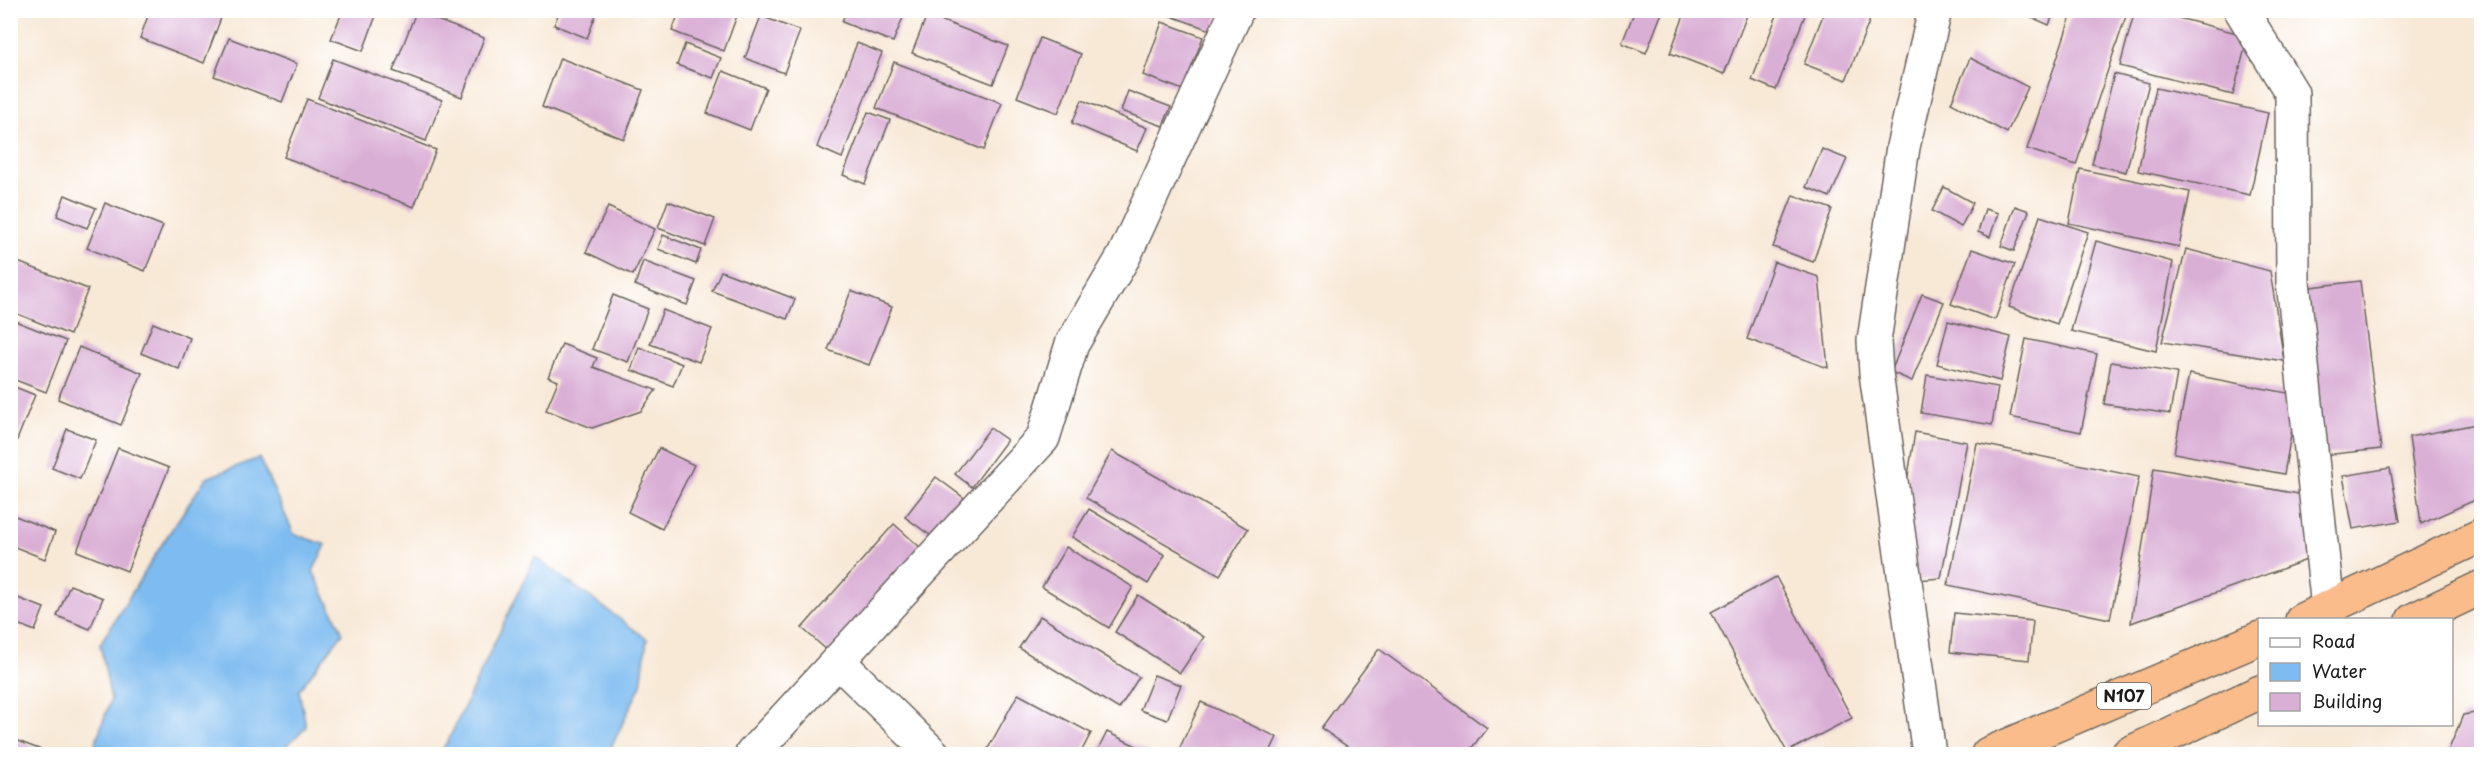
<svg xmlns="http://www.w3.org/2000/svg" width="2492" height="765" font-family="'Playpen Sans',sans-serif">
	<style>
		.water { fill: #7dbbf0; stroke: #4c6c86; stroke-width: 1.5 }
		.building { fill: #daafd6 }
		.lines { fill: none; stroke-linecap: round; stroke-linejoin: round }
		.street-casing { stroke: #69635d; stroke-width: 36 }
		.highway-casing { stroke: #69635d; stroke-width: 36 }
		.street { stroke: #fff; stroke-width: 33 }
		.highway { stroke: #f9bc8a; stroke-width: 33 }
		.labels { text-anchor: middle; stroke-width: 4.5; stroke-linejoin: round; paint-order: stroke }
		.shield { fill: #fff; stroke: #606060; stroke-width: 1.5 }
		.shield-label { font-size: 16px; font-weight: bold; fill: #1c1c1c }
	</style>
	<rect width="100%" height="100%" fill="#fff"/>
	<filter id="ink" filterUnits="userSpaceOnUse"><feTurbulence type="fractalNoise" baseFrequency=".0167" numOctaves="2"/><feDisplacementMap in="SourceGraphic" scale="12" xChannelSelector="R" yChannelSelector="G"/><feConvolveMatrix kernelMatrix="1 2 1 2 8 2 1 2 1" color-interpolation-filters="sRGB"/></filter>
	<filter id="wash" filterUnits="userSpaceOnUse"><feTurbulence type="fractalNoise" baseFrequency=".008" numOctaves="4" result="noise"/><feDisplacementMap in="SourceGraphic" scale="24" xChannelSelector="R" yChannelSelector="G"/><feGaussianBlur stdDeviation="1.35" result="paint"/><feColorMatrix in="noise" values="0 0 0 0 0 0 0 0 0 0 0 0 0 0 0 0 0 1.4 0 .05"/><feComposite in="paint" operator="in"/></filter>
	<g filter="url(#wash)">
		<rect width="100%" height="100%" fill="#f8e8d6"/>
		<g class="water">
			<polygon points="259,458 294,534 326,545 313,571 343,633 299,690 306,727 278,754 95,754 92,752 111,699 100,644 164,541 206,478"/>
			<polygon points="535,557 647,639 641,685 608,754 439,754 448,741"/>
		</g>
		<g id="blocks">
			<g class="building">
				<polygon points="150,10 224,10 204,63 140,38"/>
				<polygon points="343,10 378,10 363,51 331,39"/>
				<polygon points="560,10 598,10 587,38 554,25"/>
				<polygon points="680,10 739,10 724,51 672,31"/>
				<polygon points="846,10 906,10 893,42 842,22"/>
				<polygon points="1169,10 1220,10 1213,31 1168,15"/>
				<polygon points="1635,10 1663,10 1646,53 1622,43"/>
				<polygon points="1686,10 1749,10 1724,74 1670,53"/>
				<polygon points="1779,10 1807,10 1776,90 1752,80"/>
				<polygon points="1825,10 1873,12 1846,80 1804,64"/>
				<polygon points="2015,10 2055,10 2049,25"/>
				<polygon points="2073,10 2128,10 2076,165 2027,149"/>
				<polygon points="2135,10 2148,10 2248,36 2233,95 2120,66"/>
				<polygon points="416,12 484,38 462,97 393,71"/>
				<polygon points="927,15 1008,46 993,84 912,53"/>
				<polygon points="761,16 800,31 784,73 745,58"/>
				<polygon points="1162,22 1203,37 1183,90 1143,75"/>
				<polygon points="229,38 297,64 282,102 214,76"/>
				<polygon points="1040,38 1081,54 1058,113 1017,97"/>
				<polygon points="857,43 882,53 842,158 817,147"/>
				<polygon points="685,44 721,58 713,78 677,65"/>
				<polygon points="560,58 643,90 624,139 542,107"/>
				<polygon points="1970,58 2028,87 2007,133 1951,103"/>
				<polygon points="333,59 442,100 426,141 318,98"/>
				<polygon points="894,62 1002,103 984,150 876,108"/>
				<polygon points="723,71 766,88 750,130 707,113"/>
				<polygon points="2114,74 2149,83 2126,172 2092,164"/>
				<polygon points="2156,88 2268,113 2250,195 2138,171"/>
				<polygon points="1128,91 1171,107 1163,126 1121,111"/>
				<polygon points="307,99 436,150 414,207 284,157"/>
				<polygon points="1082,100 1147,128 1137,151 1072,123"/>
				<polygon points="868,112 890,120 865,184 843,175"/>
				<polygon points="1822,149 1847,159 1830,197 1806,187"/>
				<polygon points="2080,169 2190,192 2179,247 2069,223"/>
				<polygon points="1944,187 1973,203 1961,227 1932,211"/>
				<polygon points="65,195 96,208 87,228 57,216"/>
				<polygon points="1793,195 1832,209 1813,262 1773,247"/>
				<polygon points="668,201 715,219 705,246 658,228"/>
				<polygon points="105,203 163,226 145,271 87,248"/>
				<polygon points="2015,206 2029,211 2014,251 2001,246"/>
				<polygon points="608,207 655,229 633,275 586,252"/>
				<polygon points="1985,209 1998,213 1990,237 1978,232"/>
				<polygon points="2040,216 2088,232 2057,324 2009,307"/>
				<polygon points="663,235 701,250 696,264 658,249"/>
				<polygon points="2096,241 2173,262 2156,351 2071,331"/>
				<polygon points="1972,249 2015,264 1995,320 1951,304"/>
				<polygon points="2186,249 2270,271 2284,361 2162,342"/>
				<polygon points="10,259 88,289 70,335 10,311"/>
				<polygon points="643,261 696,281 687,305 635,285"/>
				<polygon points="1774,262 1819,277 1828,368 1747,339"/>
				<polygon points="721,271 795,299 787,319 712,291"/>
				<polygon points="2360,281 2381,449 2324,455 2303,288"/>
				<polygon points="851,291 892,307 869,365 828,350"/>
				<polygon points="1922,294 1944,302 1912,381 1891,372"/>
				<polygon points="613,295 648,309 628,362 592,349"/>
				<polygon points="663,310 712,329 699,362 650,344"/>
				<polygon points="10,319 66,341 46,392 10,378"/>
				<polygon points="1948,321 2011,337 2000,381 1937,364"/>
				<polygon points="153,323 190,338 179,369 141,353"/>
				<polygon points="2026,339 2097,354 2081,432 2010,417"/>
				<polygon points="562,344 597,358 593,367 656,390 641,411 592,428 546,410 558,381 548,377"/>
				<polygon points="79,347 142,373 121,425 58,399"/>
				<polygon points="639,347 682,364 673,386 631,370"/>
				<polygon points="2111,362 2177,373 2170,414 2104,404"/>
				<polygon points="2189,374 2298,395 2284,474 2174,453"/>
				<polygon points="1927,375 1998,387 1992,425 1921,413"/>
				<polygon points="10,385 35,395 11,455 10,455"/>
				<polygon points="2482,423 2482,497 2421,524 2409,437"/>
				<polygon points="990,428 1007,440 972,487 955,474"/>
				<polygon points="67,429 96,440 80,479 52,468"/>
				<polygon points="1915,432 1967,442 1941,578 1917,580 1903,507"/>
				<polygon points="1977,443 2139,477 2110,619 1948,585"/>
				<polygon points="118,448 169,468 127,571 77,551"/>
				<polygon points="659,448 694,465 662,529 628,512"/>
				<polygon points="1112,451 1248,529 1220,575 1086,498"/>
				<polygon points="2154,468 2304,495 2315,557 2131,623"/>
				<polygon points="2390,468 2400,521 2353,529 2343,476"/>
				<polygon points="936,477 964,498 934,538 905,517"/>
				<polygon points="1089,509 1165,555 1148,584 1072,537"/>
				<polygon points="13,515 55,532 45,559 10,545 10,522"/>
				<polygon points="894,524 921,548 829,652 802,628"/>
				<polygon points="1066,547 1133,587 1109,628 1042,587"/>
				<polygon points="1776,577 1852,718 1787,752 1711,612"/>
				<polygon points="70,585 103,598 90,629 57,616"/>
				<polygon points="10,595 44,608 35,631 10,621"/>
				<polygon points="1138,595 1204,637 1180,673 1115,632"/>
				<polygon points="1954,613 2033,621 2029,660 1950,652"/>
				<polygon points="1040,616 1139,677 1119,709 1019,648"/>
				<polygon points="1379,649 1487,728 1467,754 1358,754 1321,728"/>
				<polygon points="1154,675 1181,685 1167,720 1140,710"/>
				<polygon points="1018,694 1091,733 1080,754 985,754"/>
				<polygon points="1201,702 1277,737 1269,754 1177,754"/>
				<polygon points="2482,712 2482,754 2447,754 2463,715"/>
				<polygon points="1107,732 1153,754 1096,754"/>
				<polygon points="10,738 52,754 10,754"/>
			</g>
		</g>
	</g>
	<g filter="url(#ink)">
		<use href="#blocks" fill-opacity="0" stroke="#69635d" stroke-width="1.5"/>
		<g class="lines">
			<defs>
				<g id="street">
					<polyline points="2241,10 2292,93 2293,282 2328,608"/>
					<polyline points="838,661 933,754"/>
					<polyline points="752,754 1043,438 1072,344 1124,256 1237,10"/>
					<polyline points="1929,754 1876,373 1874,341 1903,147 1935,10"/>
				</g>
				<g id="highway">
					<polyline points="2302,620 2482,535"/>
					<polyline points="2413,620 2482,587"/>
					<polyline points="1988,754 2260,638"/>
					<polyline points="2128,754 2260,692"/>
				</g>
			</defs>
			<use href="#street" class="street-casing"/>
			<use href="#highway" class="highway-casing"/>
			<use href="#street" class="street"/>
			<use href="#highway" class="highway"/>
		</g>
	</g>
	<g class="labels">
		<rect class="shield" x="2097" y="683" width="54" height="26" rx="4.5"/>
		<g class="shield-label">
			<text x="2124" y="702">N107</text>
		</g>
	</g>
	<rect width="2492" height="765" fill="none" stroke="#fff" stroke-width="36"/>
	<rect x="2258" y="618" width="195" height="108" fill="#ffffff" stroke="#a4a4a4" stroke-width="1.5"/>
	<rect x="2270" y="638" width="30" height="9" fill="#ffffff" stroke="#a4a4a4" stroke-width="1.5"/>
	<text x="2312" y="648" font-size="18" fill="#1c1c1c">Road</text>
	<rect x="2270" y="663" width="30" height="18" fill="#7dbbf0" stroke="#a4a4a4" stroke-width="1.5"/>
	<text x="2312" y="678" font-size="18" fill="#1c1c1c">Water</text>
	<rect x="2270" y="693" width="30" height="18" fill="#daafd6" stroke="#a4a4a4" stroke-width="1.5"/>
	<text x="2312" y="708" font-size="18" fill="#1c1c1c">Building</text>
</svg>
